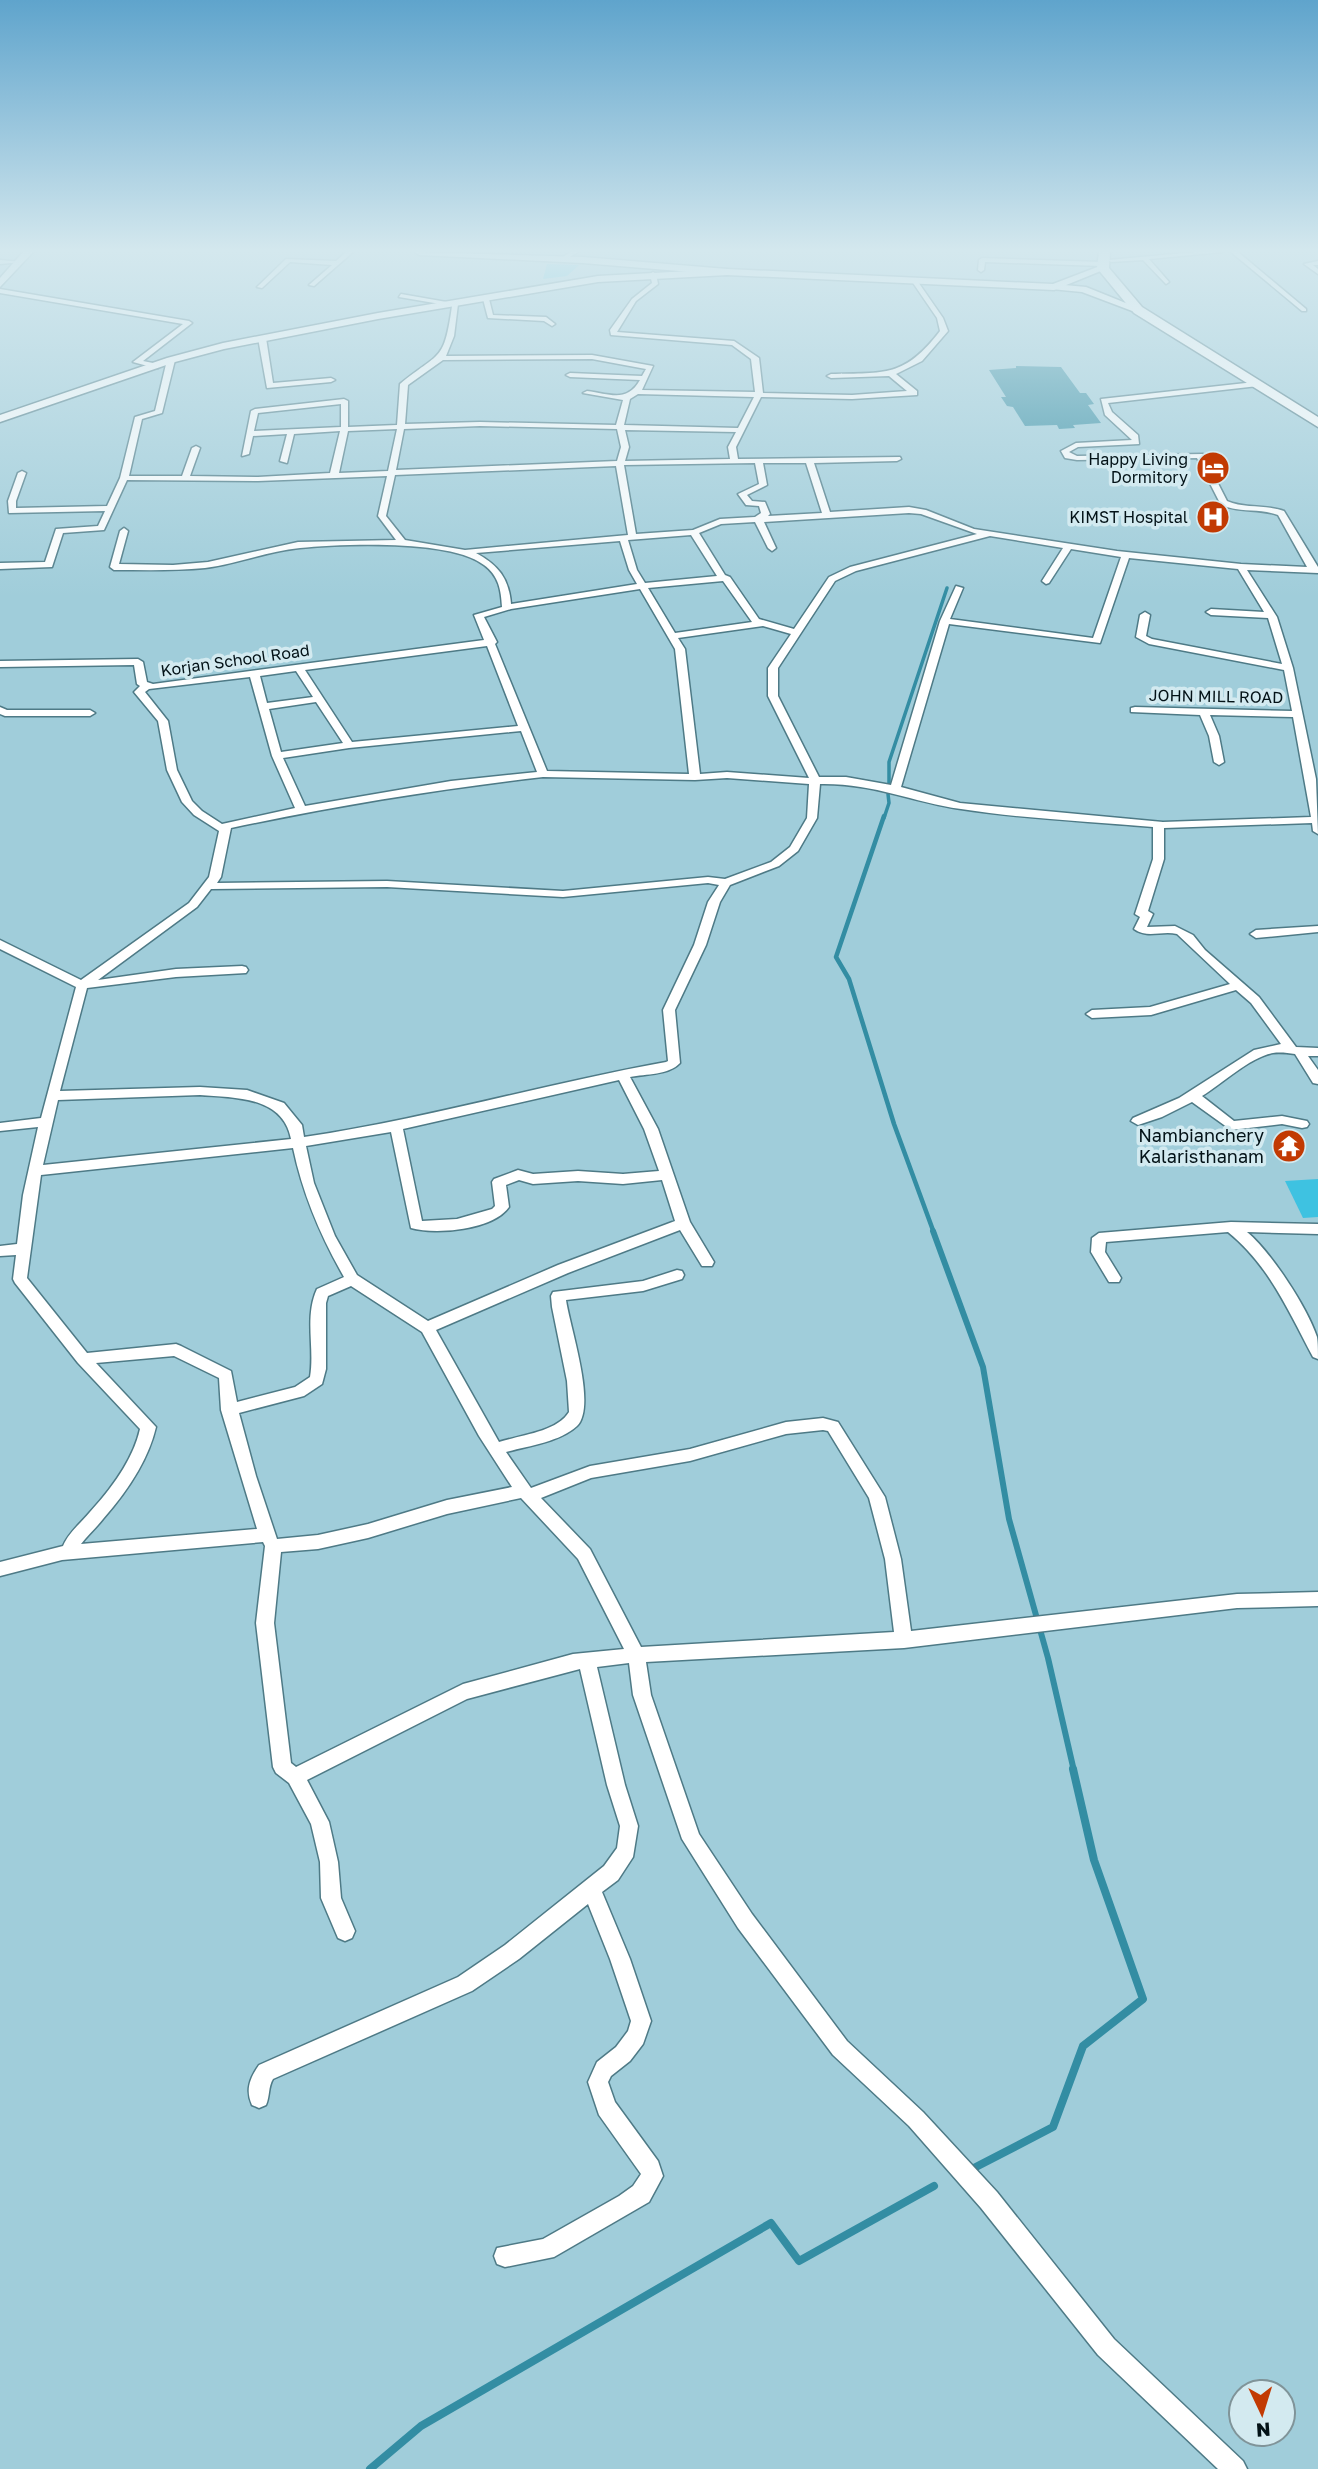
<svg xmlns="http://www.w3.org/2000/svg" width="1318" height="2469" font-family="'Golos Text',sans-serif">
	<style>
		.water { fill: #338da3 }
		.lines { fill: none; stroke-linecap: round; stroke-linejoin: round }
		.stream-far3 { stroke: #338da3; stroke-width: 3.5 }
		.stream-far2 { stroke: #338da3; stroke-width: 4.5 }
		.stream-far1 { stroke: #338da3; stroke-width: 6 }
		.stream { stroke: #338da3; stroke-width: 8 }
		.building { fill: #3ec2e1 }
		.minor-casing { stroke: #4e7a86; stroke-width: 3 }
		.tertiary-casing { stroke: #4e7a86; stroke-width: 3 }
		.secondary-casing { stroke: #4e7a86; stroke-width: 3 }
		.trunk-casing { stroke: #4e7a86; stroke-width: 3 }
		.minor { fill: #fff; fill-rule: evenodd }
		.tertiary { fill: #fff; fill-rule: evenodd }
		.secondary { fill: #fff; fill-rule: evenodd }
		.trunk { fill: #fff; fill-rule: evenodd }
		.labels { text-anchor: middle; stroke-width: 7; stroke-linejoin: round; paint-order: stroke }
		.far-poi-label { font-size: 16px; fill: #031217; stroke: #d3eaf0; text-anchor: end }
		.far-street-label { font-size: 16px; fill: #031217; stroke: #d3eaf0 }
		.poi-label { font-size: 18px; fill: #031217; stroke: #d3eaf0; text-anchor: end }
	</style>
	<rect width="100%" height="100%" fill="#a0cdda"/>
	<polygon class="water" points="1016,366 1061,367 1080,393 1086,393 1094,404 1088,405 1101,423 1073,425 1075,428 1059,429 1057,425 1025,426 1013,407 1007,406 1001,397 1006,397 989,370 1016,368"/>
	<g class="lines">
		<g class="stream-far3">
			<polyline points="889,785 889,762 947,588"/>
			<polyline points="884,818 889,803 888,794"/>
		</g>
		<polyline class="stream-far2" points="884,816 836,957 849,979 894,1124 934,1233"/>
		<polyline class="stream-far1" points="933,1231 983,1367 1009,1519 1048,1658 1074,1771"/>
		<g class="stream">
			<polyline points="970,2170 1053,2127 1083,2046 1143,1999 1094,1860 1073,1769"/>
			<polyline points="370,2469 421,2426 771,2223 799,2261 934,2186"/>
		</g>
	</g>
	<g class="building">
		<polygon points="547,264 579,265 567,276 543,279"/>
		<polygon points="1274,1137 1296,1137 1304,1154 1281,1155"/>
		<polygon points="1318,1179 1318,1217 1303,1218 1285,1181"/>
	</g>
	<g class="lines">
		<defs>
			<g id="minor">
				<polygon points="346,252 353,252 314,286 309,285 332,265 290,262 262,288 257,287 286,259 336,261"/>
				<polygon points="571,252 578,252 565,260 561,260 561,258"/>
				<polygon points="1196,252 1223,252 1149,259 1169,282 1166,284 1143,260 1111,262 1108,260"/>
				<polygon points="1231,252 1238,252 1306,309 1306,311 1302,311"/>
				<polygon points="982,258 1102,262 1105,264 1102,266 985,262 984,270 981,272 978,270 979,260"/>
				<polygon points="0,260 22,262 0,264"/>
				<polygon points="1318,261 1318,265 1313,265 1318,269 1318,274 1304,264"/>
				<path d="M653 272 656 274 658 284 636 301 617 332 734 341 759 358 763 393 852 395 907 391 889 376 831 378 827 376 831 374C885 373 905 377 940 331L937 318 911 280 916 279 943 318 948 331 922 361 896 374 917 391V395L852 399 761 397 736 447 738 459 900 457 901 459 897 461 814 463 830 512 909 507 926 510 974 529 1117 551 1241 564 1307 567 1278 515C1259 508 1240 513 1221 505L1197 458 1077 460 1065 458 1061 451 1076 443 1132 440 1105 415 1101 399 1255 382 1259 384 1258 386 1108 403 1112 412 1138 435 1139 444 1078 447 1069 452 1077 456 1203 454 1227 501C1245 509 1265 504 1284 511L1318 567V573L1247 570 1277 617 1293 668 1316 779 1318 834 1313 831 1312 823 1164 828V859L1148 911 1153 914 1147 927 1175 926 1193 935 1205 950 1259 997 1296 1047 1318 1048V1056H1308L1318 1070V1084L1313 1083 1295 1054C1288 1053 1280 1052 1273 1053 1250 1057 1222 1084 1202 1096L1234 1121 1282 1116 1307 1121 1309 1124 1307 1127 1302 1128 1282 1124 1231 1130 1192 1102 1162 1117 1138 1125 1131 1121 1133 1118 1179 1098 1254 1050 1281 1044 1251 1003 1236 990 1151 1015 1092 1018 1086 1014 1092 1010 1150 1007 1230 984 1177 934C1162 930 1148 939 1134 929L1140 917 1135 914 1153 859V827C1089 821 1024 819 961 809 911 802 874 783 820 784L817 818 798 851 779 866 730 885 720 902 706 945 675 1010 680 1063C669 1075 646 1074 630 1077L658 1129 690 1222 714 1262 712 1266H702L680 1230 568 1273 436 1330 499 1442C520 1435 557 1432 569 1412L567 1381 552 1307 551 1296 553 1292 643 1281 677 1270 682 1271 684 1275 682 1279 643 1291 566 1300C570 1328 597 1406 577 1426 560 1442 528 1446 506 1452L531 1488 590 1466 690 1449 786 1422 823 1418 838 1422 885 1497 901 1559 911 1631 1237 1594 1318 1592V1606L1237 1608 904 1648 646 1662 651 1695 699 1834 752 1914 847 2041 923 2112 997 2192 1114 2339 1243 2461 1247 2469H1218L1098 2355 981 2208 909 2126 833 2055 738 1928 682 1839 633 1695 629 1663 597 1667 625 1785 638 1826 633 1857 618 1880 602 1892 630 1959 651 2021 643 2044 630 2061 611 2076 608 2082 615 2102 658 2161 663 2176 649 2202 554 2257 505 2267 497 2264 494 2256 497 2248 543 2239 619 2196 633 2186 641 2174 599 2115 588 2082 597 2062 616 2047 628 2031 631 2021 610 1959 588 1904 519 1959 472 1991 273 2079C268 2087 270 2096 266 2105L259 2108 252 2105C245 2090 250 2078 259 2065L458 1977 505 1945 604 1866 617 1848 620 1826 607 1785 580 1669 467 1699 307 1780 329 1822 338 1862 341 1898 355 1931 352 1938 345 1941 338 1938 321 1898 320 1862 311 1824 289 1783 276 1773 273 1767 256 1623 265 1546 263 1542 62 1560 0 1576V1562L63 1546C69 1532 80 1524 90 1512 111 1489 133 1460 140 1429L78 1363 15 1283 13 1279 16 1255 0 1256V1246L17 1244 23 1195 38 1127 0 1131V1123L41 1118 76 987 0 949V940L81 980 189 903 209 877 219 831 194 815 182 802 167 770 158 721 134 692 140 686 137 684 134 665 0 667V661L138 659 143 662 147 682 153 684 484 640 474 615 502 607C501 590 499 576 484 565 450 539 342 544 300 548 268 551 237 564 205 568 175 571 145 570 114 570L110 567 120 531 124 528 128 531 119 564 173 565 208 562 298 542 396 540 378 516 387 476 258 481 127 480 104 530 63 533 52 567 0 569V563L45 562 56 529 98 526 105 511 9 513 8 501 18 473 22 471 26 473 16 501V508L107 506 120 478 135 417 155 411 167 360 171 358 175 360 162 413 142 419 129 476H182L192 448 196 446 200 448 190 476 258 477 330 473 340 431 294 434 287 463 280 461 287 434 253 436 249 454 242 456 251 411 255 409 344 399 348 401V427L397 425 400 384C440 351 444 363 452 306L399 297 401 294 458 304 454 336 446 356 592 355 653 366 642 390 755 392 751 359 732 345 611 335 610 330 632 299 652 283 650 274ZM592 359 646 369 642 376 570 373 566 375 570 377 640 380C627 403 610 394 587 391L583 393 623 400 616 425 480 422 405 424 408 385 443 360ZM638 394 754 397 738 428 624 425 630 399ZM341 404V427L254 431 258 413ZM480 426 617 429 621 447 617 461 396 470 404 429ZM397 429 388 471 339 473 348 431ZM625 430 736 432 728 447 730 459 625 461 629 447ZM755 463 759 484 738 494 746 505 759 506 761 513 755 517 720 519 693 530 636 534 624 465ZM763 463H806L822 513 768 516 770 514 765 502 752 501 747 495 767 485ZM616 466 628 535 465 550 405 540 386 516 395 475ZM909 513 921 514 977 534 850 567 829 577 794 629 759 619 730 577 725 575 699 533 721 524 755 522 768 548 772 551 776 548 764 522ZM691 535 717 576 645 583 637 570 628 540ZM990 536 1063 548 1042 581 1046 584 1049 583 1071 549 1121 557 1093 638 950 619 963 588 956 586 940 621 891 785 846 777H819L778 696V668L835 581 856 571ZM620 541 629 570 637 584 511 604C509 578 498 565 476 553ZM1129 558 1238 569 1264 612 1211 609 1206 612 1211 615 1268 618 1282 664 1152 639 1146 636 1150 615 1145 612 1140 615 1136 637 1149 644 1284 670 1292 711 1135 707 1131 708V712L1200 715 1209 736 1214 762 1219 765 1224 762 1219 736 1210 715 1293 717 1311 817 1163 822 960 803 901 787 949 624 1100 643ZM723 581 752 622 675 633 648 588ZM640 589 675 649 689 774 547 771 495 644 497 642 484 617 511 609ZM763 626 791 634 768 668V696L809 778 727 772 700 774 685 649 678 638ZM487 646 518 726 352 742 305 670ZM296 671 313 697 267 703 260 676ZM250 677 272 756 295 808 222 824 202 811 192 801 177 770 168 721 145 692 149 689ZM316 702 343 743 281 752 269 709ZM521 731 537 772 451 781 305 806 283 758 349 748ZM543 777 695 780 727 778 809 784 807 818 790 847 771 862 725 879 708 877 563 891 387 881 217 883 221 877 231 828C334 806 438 789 543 777ZM708 883 719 885 708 902 694 945 663 1010 668 1061 666 1062C544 1084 426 1119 304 1137L302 1125 284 1103 247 1090 200 1087 60 1091 87 988 176 977 246 973 248 970 246 967 242 966 176 969 98 980 197 907 211 889 387 887 563 897ZM619 1080 644 1129 659 1171 623 1174 578 1171 533 1174 518 1170 494 1179 492 1182 495 1206 492 1209 457 1219 422 1221 403 1129ZM200 1095C235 1098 283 1096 291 1139L43 1165 58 1100ZM391 1132 411 1228C436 1235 493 1230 509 1207L506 1185 519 1180 533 1184 578 1181 623 1184 662 1180 675 1221 558 1265 428 1321 357 1275 335 1236 314 1183 306 1146ZM293 1148C303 1195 320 1235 344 1277L317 1289C304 1317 315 1348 310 1377L295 1387 237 1402 231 1371 181 1346 176 1344 87 1353 27 1278 41 1175ZM351 1286 422 1332 479 1436 512 1487 447 1500 368 1524 318 1535 277 1539 256 1476 239 1413 304 1396 322 1384 326 1369V1303L328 1296ZM174 1356 219 1378 221 1410 257 1529 81 1544C88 1535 96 1528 103 1519 126 1493 148 1461 156 1427L96 1363ZM823 1430 828 1431 869 1498 885 1559 894 1632 641 1647 590 1549 541 1498 591 1478 690 1461 786 1434ZM521 1498 578 1559 624 1649 573 1654 463 1684 296 1767 291 1763 274 1623 281 1552 318 1549 368 1538 447 1514Z"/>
				<polygon points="0,289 189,321 192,323 143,361 158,364 158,368 155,368 133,362 183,324 0,293"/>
				<polygon points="486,297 489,299 493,315 546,317 555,324 552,326 544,321 488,318 483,299"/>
				<polygon points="262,336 266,338 273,383 331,378 335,380 331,382 267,388 258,338"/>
				<polygon points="0,707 7,710 90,710 95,713 90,716 5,716 0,714"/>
				<polygon points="1318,926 1318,932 1256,938 1250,934 1256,930"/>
				<path d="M1231 1222 1318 1224V1234L1247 1232C1271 1252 1307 1307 1317 1337 1318 1343 1318 1352 1318 1359L1313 1357C1289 1312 1269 1265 1228 1232L1106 1242 1105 1252 1121 1278 1119 1282H1109L1091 1252 1092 1238 1099 1233Z"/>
			</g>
			<g id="tertiary">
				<polygon points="415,252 583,257 727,269 731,272 727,275 583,263 419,255"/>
				<polygon points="1054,284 1086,287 1143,310 1135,312 1082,292 1051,289 1051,285"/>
			</g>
			<g id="secondary">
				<polygon points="23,252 33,252 0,287 0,278"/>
				<polygon points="1100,266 1108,268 1054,290 727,275 598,282 378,319 224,349 175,362 0,422 0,415 167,358 223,343 378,313 598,276 727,269 1053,284"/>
			</g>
			<polygon id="trunk" points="1099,252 1110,252 1109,268 1142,307 1318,417 1318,427 1134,313 1097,268"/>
		</defs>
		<use href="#minor" class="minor-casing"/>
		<use href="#tertiary" class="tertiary-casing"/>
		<use href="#secondary" class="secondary-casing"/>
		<use href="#trunk" class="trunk-casing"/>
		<use href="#minor" class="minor"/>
		<use href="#tertiary" class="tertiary"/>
		<use href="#secondary" class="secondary"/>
		<use href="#trunk" class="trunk"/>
	</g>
	<linearGradient id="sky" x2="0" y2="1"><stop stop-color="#5fa4cc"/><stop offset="0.42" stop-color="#d4e8ee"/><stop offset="1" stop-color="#d4e8ee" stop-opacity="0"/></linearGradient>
	<rect width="1318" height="597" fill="url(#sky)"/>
	<defs>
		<symbol id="hotel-disc" viewBox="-11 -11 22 22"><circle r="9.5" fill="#c23a03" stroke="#d3eaf0"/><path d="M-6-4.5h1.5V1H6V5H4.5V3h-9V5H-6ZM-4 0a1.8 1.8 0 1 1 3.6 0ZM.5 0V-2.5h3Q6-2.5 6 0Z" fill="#fff"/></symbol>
		<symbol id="hospital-disc" viewBox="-11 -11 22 22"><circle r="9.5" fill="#c23a03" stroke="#d3eaf0"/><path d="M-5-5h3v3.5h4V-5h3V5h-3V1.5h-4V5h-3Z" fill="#fff"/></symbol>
		<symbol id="temple-disc" viewBox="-11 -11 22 22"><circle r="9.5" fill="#c23a03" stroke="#d3eaf0"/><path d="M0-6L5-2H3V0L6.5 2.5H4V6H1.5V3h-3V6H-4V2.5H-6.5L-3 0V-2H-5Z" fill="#fff"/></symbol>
	</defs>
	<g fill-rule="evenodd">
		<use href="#hotel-disc" x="1194" y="449" width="38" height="38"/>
		<use href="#hospital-disc" x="1194" y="498" width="38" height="38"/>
		<use href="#temple-disc" x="1270" y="1127" width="38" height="38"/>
	</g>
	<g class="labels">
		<g class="far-poi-label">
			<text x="1188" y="465">Happy Living<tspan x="1188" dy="18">Dormitory</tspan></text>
			<text x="1188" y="523">KIMST Hospital</text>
		</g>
		<g class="far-street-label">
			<text transform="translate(235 660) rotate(-8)" y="6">Korjan School Road</text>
			<text transform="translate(1216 696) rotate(1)" y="6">JOHN MILL ROAD</text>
		</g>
		<g class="poi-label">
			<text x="1264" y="1142">Nambianchery<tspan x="1264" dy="21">Kalaristhanam</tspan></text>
		</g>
	</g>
	<g transform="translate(1262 2413) rotate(176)"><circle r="33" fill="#d3eaf0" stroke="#809499" stroke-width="2"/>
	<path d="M0-5L12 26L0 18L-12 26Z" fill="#c23a03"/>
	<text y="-10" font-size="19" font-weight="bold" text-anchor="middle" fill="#031217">N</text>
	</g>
</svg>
